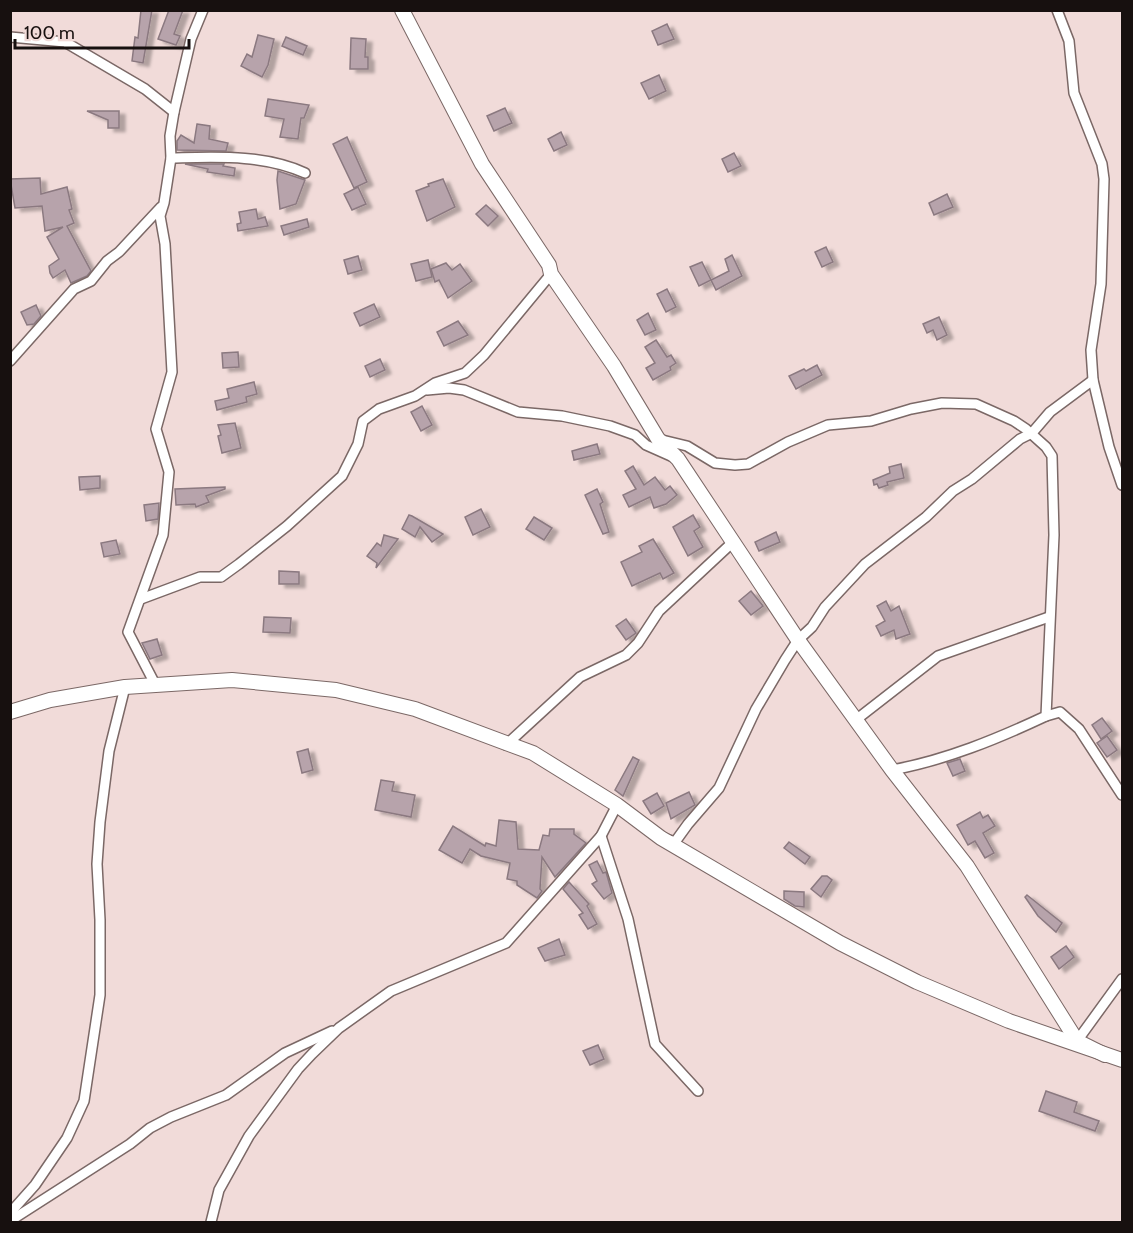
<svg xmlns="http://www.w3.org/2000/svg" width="1133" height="1233" font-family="Cabin,sans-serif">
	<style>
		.building { fill: #b7a3ab; stroke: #8b7980; stroke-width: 1.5; filter: url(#shadow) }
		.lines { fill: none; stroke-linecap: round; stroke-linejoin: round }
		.street-casing { stroke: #7b6866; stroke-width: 12 }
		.secondary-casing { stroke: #7b6866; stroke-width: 16 }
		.street { stroke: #fff; stroke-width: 9 }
		.secondary { stroke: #fff; stroke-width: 14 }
	</style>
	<defs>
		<filter id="shadow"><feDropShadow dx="6" dy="3.5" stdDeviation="1.5" flood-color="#0004"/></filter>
	</defs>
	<rect width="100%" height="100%" fill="#f1dbd9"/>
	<g class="building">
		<polygon points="141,10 152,10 143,63 132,61 135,37 138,38"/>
		<polygon points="169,10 183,10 174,34 180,36 176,45 158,39"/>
		<polygon points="667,24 674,39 658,45 652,31"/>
		<polygon points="258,35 274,39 268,65 262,77 241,66 247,54 252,57"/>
		<polygon points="286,37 307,46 303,55 282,46"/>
		<polygon points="351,38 366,39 365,57 368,57 368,69 350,69"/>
		<polygon points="659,75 666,91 649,99 641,83"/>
		<polygon points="268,99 309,105 304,118 301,118 298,139 280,137 284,119 265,116"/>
		<polygon points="505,108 512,123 494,131 487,116"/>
		<polygon points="87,111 119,111 119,128 108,128 108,120"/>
		<polygon points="197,124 210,126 209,139 228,143 226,151 177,150 177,141 181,135 194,143"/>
		<polygon points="561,132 567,145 554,151 548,139"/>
		<polygon points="347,137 367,182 354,188 333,144"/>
		<polygon points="734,153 741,166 728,172 722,159"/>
		<polygon points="185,164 224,164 223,166 235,168 234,176 207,172 208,169"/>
		<polygon points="278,171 305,180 296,204 280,209 277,180"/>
		<polygon points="40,178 41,194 67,187 72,209 69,210 74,223 67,226 91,271 87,276 71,283 65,270 53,278 50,273 49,266 59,259 47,237 63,227 45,231 42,206 15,208 10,179"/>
		<polygon points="443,179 455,207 427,221 416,191 429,186 428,184"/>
		<polygon points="358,187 366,204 352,210 344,194"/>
		<polygon points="947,194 953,207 934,215 929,203"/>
		<polygon points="486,205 498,216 488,226 476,214"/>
		<polygon points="256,209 258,219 265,217 268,226 238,231 237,224 241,223 239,212"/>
		<polygon points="307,219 309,227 284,235 281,226"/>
		<polygon points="826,247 833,262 822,267 815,252"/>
		<polygon points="732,255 742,276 716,290 711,280 729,271 725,259"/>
		<polygon points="358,256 362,270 348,274 344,260"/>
		<polygon points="428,260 432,277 416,281 411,264"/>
		<polygon points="702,262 711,280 699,286 690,267"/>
		<polygon points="446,263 452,270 460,264 472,281 448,298 439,280 435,282 431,269"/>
		<polygon points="667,289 676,307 666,312 657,294"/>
		<polygon points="374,304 380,317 360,326 354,313"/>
		<polygon points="36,305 41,316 34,324 27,325 21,312"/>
		<polygon points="648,313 656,330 645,335 637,320"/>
		<polygon points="939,317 947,335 937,340 933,330 927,333 923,324"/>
		<polygon points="458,321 468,335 444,346 437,332"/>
		<polygon points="656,340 667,357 671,355 676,363 670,367 671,370 653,380 646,368 655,363 645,347"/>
		<polygon points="238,352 239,367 223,368 222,353"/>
		<polygon points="380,359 385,370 370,377 365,366"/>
		<polygon points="817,365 822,375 796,389 789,376 804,369 806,371"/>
		<polygon points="254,382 257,394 246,397 247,402 217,410 215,401 229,398 227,389"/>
		<polygon points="422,406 432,425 421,431 411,412"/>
		<polygon points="235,423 241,448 222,453 218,436 221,435 218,425"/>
		<polygon points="597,444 600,454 574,460 572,451"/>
		<polygon points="901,464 904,478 887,482 888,485 879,488 877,484 874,485 873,480 890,473 889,467"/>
		<polygon points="633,466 644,485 655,477 665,490 670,486 677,495 666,504 654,508 650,497 629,507 623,495 636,489 625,471"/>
		<polygon points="100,476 100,488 80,490 79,477"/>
		<polygon points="225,487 225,489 206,496 209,502 196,507 195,504 176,505 175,489"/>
		<polygon points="597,489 603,502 600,504 609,532 603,534 585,495"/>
		<polygon points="159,503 158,519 146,521 144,505"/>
		<polygon points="481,509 490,527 473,535 465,517"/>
		<polygon points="409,515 412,516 443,534 432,542 420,527 415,537 402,529"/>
		<polygon points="693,515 700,527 694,531 703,547 688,556 673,527"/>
		<polygon points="534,517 552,528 544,540 526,529"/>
		<polygon points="776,532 780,542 759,551 755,542"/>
		<polygon points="384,535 398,539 376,568 377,563 367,556 377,543 381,546"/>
		<polygon points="653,539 674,573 663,579 660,573 632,586 621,562 642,552 639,546"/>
		<polygon points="116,540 120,554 104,557 101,543"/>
		<polygon points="279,571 299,572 299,584 279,584"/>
		<polygon points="751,591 763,606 751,615 739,601"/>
		<polygon points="886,601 891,611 899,606 910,634 896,639 894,630 881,636 876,626 885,621 877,606"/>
		<polygon points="264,617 291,618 290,633 263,632"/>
		<polygon points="626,619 636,633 626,640 616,626"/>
		<polygon points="157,639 162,655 150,659 142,643"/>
		<polygon points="1102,718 1112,731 1101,739 1092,725"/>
		<polygon points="1107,736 1117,750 1107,757 1097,743"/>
		<polygon points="308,749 313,770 302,773 297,752"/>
		<polygon points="633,757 639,760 623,796 615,790"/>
		<polygon points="960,759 965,771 953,776 947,763"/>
		<polygon points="381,780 394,782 392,791 415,795 411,817 375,810"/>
		<polygon points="689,792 695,805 671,819 666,803"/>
		<polygon points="657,793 664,806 651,814 643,801"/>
		<polygon points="980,812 983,818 988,815 995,826 983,833 994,853 985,858 975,841 968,845 957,825"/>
		<polygon points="499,820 516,822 518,849 539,850 543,835 549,836 550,829 574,829 574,834 586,843 555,877 542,857 540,889 542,891 537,898 517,885 517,881 507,879 510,863 481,856 470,849 462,863 439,850 453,826 485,846 486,843 496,846"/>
		<polygon points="789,842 810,857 805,864 784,848"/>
		<polygon points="597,861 603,873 606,872 612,893 604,899 592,884 597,881 589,865"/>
		<polygon points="822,876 827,876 832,880 821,897 811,889"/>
		<polygon points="569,882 589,904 587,906 597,924 588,929 579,915 583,913 563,889"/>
		<polygon points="784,891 804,892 804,907 795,906 784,899"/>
		<polygon points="1027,895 1062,923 1056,932 1038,916 1025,897"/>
		<polygon points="559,939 565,955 545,961 538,948"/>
		<polygon points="1066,946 1074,957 1059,969 1051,957"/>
		<polygon points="598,1045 604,1059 590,1065 583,1051"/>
		<polygon points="1046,1091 1077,1102 1074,1112 1099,1121 1095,1131 1039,1111"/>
	</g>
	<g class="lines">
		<defs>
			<g id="street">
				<polyline points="1057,10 1069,41 1074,93 1102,164 1104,179 1101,284 1091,350 1093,380 1109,447 1122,485"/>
				<polyline points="10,37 65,42 145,89 174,112"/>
				<path d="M171 158C216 157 263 154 305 173"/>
				<polyline points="10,361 74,289 91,281 107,261 119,252 161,207"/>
				<polyline points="427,390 449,388 464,390 518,412 562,416 610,426 635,435 646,445 673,457"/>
				<path d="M658 439 687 446 715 463 735 465 748 464 788 442 828 425 871 421 911 409 942 403 976 404 1014 421 1026 429 1046 447 1052 456 1054 535 1046 716C997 739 946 760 892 770"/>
				<polyline points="141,599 200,577 221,577 239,564 287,526 342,476 358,444 363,421 379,409 415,396 435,383 465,373 484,355 551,274"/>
				<polyline points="155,684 128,632 163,535 169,472 156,429 172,372 165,244 160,216 164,203 171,158 170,136 174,112 191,39 203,10"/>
				<polyline points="1046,716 1060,712 1079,729 1122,795"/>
				<polyline points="857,719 938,656 1049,617"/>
				<polyline points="506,745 580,677 626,655 638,643 659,611 733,542"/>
				<polyline points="601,836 628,919 655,1044 698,1091"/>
				<polyline points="666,839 675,842 688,824 719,788 756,709 785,660 798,640 812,627 825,607 865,564 926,517 953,491 972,479 1020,439 1032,433 1050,412 1093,380"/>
				<polyline points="1077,1041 1122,979"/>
				<polyline points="10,1213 35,1185 67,1138 84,1101 100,995 100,920 97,864 100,822 109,751 125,687"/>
				<polyline points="10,1221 130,1144 150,1128 171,1117 226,1095 285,1053 332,1031"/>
				<polyline points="211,1222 219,1190 249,1136 298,1069 312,1054 339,1028 391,991 506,943 601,836 617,805"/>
			</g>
			<g id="secondary">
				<polyline points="402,10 482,164 549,265 551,274 614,366 658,439 678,459 798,640 892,770 967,866 1077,1041 1105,1055"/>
				<polyline points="10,712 50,700 125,687 232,680 336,690 415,709 533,753 617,805 661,838 840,943 917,982 1009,1021 1122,1060"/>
			</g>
		</defs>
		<use href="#street" class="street-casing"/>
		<use href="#secondary" class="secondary-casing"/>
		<use href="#street" class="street"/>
		<use href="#secondary" class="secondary"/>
	</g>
	<rect width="1133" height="1233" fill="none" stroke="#17100f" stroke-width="24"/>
	<path d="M15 39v9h174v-9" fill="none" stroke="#17100f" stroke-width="3"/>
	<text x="24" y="39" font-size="18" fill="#17100f" stroke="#f1dbd9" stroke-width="4.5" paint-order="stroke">100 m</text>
</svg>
